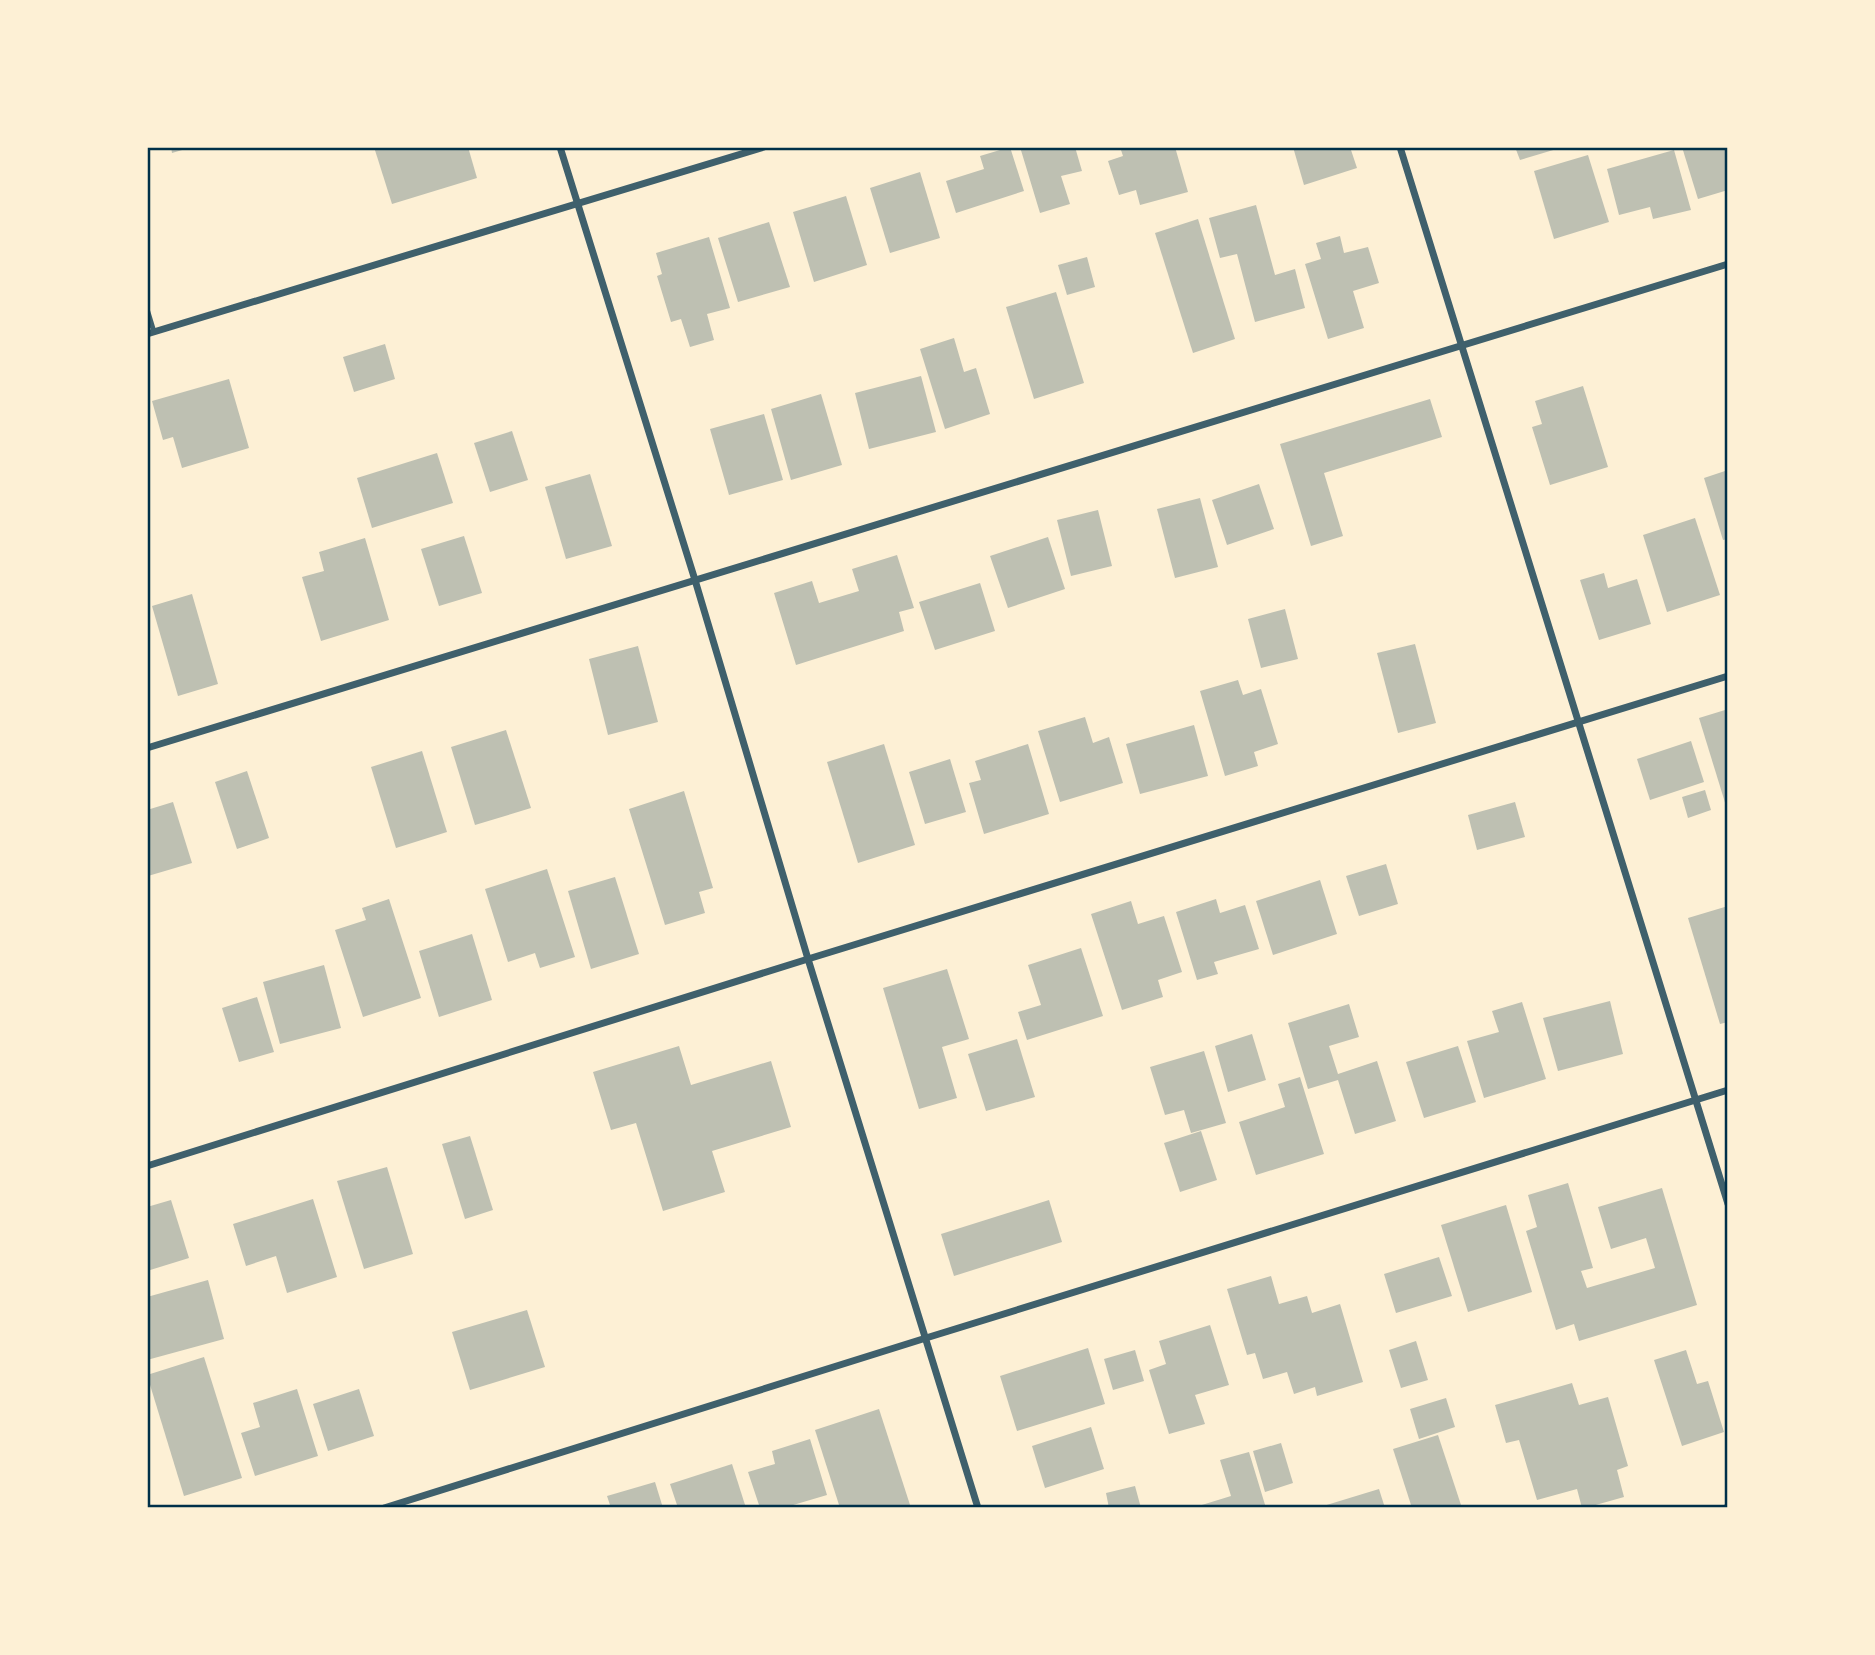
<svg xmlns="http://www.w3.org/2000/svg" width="1875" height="1655" font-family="Barlow,sans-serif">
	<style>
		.building { fill: #bec0b2 }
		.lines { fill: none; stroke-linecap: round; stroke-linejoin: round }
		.service { stroke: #3f606c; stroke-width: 5 }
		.minor { stroke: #3f606c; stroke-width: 7 }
		.neatline { fill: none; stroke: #003049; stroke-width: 2.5 }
	</style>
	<rect width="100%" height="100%" fill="#fdf0d5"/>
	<g class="building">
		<polygon points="171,147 189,147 189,148 172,153"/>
		<polygon points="374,147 468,147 477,178 392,204"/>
		<polygon points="1010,147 1024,191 956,213 946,181 984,169 980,156"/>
		<polygon points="1020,147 1075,147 1082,171 1061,176 1070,204 1040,213"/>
		<polygon points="1120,147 1175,147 1188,192 1140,205 1136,190 1119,195 1108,161 1123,156"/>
		<polygon points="1293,147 1350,147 1357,168 1304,185"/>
		<polygon points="1515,147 1560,147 1560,148 1520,160"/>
		<polygon points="1682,147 1728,147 1728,190 1698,199"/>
		<polygon points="1674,150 1691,210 1653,219 1650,207 1619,215 1607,169"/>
		<polygon points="1588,155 1609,222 1554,239 1534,171"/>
		<polygon points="920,172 940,238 890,253 870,188"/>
		<polygon points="846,196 867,265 814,282 793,212"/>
		<polygon points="1256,205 1275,275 1295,269 1305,308 1255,322 1237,254 1220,258 1209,218"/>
		<polygon points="1198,219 1235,339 1193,353 1155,233"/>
		<polygon points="769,222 790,287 738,302 718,238"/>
		<polygon points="1340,236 1344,253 1368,247 1379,283 1353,291 1364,328 1328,339 1305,264 1321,259 1316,243"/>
		<polygon points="709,237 730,308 707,314 714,340 690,347 681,319 671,322 657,276 662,274 656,253"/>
		<polygon points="1087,257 1095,287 1067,295 1058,265"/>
		<polygon points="1056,292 1084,383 1034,399 1006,307"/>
		<polygon points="954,338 964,372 976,368 990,414 945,429 920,349"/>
		<polygon points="385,344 395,379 354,392 343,357"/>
		<polygon points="921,376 936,432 869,449 855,393"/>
		<polygon points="229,379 249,448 182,468 173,437 163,440 152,401"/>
		<polygon points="1583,386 1608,467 1550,485 1532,427 1542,424 1535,401"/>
		<polygon points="821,394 842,465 791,480 771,409"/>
		<polygon points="1430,399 1442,437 1324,473 1343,536 1311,546 1280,444"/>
		<polygon points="764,414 783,480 729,495 710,429"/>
		<polygon points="512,431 528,480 490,492 474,443"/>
		<polygon points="437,453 453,503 372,528 357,478"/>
		<polygon points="1728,470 1728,539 1723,540 1704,478"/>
		<polygon points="590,474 612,546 566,559 545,487"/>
		<polygon points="1259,484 1274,529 1227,545 1212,500"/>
		<polygon points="1200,498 1218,567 1175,578 1157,509"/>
		<polygon points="1098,510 1112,566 1071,576 1057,520"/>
		<polygon points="1695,518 1720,595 1667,612 1643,535"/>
		<polygon points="464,536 482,593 439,606 421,549"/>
		<polygon points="1048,537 1065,589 1008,608 990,556"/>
		<polygon points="365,538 389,620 321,641 302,577 324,571 319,552"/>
		<polygon points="897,555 914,608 899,612 904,631 796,665 774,593 812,581 819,603 859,591 852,569"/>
		<polygon points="1604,573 1608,588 1637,579 1651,624 1599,640 1580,580"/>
		<polygon points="980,583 995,631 935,650 919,602"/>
		<polygon points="192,594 218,684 178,696 152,606"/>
		<polygon points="1285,609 1298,659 1261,668 1248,619"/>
		<polygon points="1415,644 1436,723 1398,733 1377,653"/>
		<polygon points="638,646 658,722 608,735 589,659"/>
		<polygon points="1238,680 1243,695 1261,689 1278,744 1254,752 1258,766 1225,776 1200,691"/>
		<polygon points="1725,710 1728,720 1727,809 1699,718"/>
		<polygon points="1085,717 1093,743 1109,737 1123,783 1060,802 1038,731"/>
		<polygon points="1194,725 1208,776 1140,794 1126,744"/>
		<polygon points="506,730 531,808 475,825 451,747"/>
		<polygon points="1691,741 1704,782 1650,800 1637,759"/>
		<polygon points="884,744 915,845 858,863 827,762"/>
		<polygon points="1028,744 1049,814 984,834 969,783 981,780 975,761"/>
		<polygon points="422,751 447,832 396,848 371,767"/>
		<polygon points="950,759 966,812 925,824 909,772"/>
		<polygon points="247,771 269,838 237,849 215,782"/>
		<polygon points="1705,790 1711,810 1688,818 1682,797"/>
		<polygon points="684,791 713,888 699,892 705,913 665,925 629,809"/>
		<polygon points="173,802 192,863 148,876 147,810"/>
		<polygon points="1515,802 1525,837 1477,850 1468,815"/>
		<polygon points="1386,864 1398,904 1359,916 1346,876"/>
		<polygon points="547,869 575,957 540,968 535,953 508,962 485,889"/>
		<polygon points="615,877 639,954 591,969 568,891"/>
		<polygon points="1320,880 1337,934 1273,955 1256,901"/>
		<polygon points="389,899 421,998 363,1017 335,930 366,920 362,908"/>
		<polygon points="1216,899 1220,913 1245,905 1259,949 1214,962 1218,974 1197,980 1176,912"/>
		<polygon points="1131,901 1138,924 1164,916 1182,972 1158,980 1163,997 1122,1010 1091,914"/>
		<polygon points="1728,906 1728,1022 1720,1024 1688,918"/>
		<polygon points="472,934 492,1000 439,1017 419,951"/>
		<polygon points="1081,948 1103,1016 1027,1040 1018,1012 1041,1005 1028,965"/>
		<polygon points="324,965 341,1028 280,1044 263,982"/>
		<polygon points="947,969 969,1039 942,1047 957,1098 919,1109 883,988"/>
		<polygon points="257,997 274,1052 239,1062 222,1008"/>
		<polygon points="1610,1001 1623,1054 1558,1071 1543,1018"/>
		<polygon points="1522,1002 1546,1079 1484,1098 1467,1041 1499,1032 1492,1011"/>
		<polygon points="1349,1004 1359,1037 1329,1046 1338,1074 1377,1061 1396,1121 1355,1134 1338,1080 1308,1089 1288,1023"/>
		<polygon points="1252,1034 1266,1080 1228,1092 1215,1046"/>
		<polygon points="1017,1039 1035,1097 986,1111 968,1054"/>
		<polygon points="679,1046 691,1085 771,1061 791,1127 712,1151 725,1192 663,1211 636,1123 611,1130 593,1072"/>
		<polygon points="1458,1046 1476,1102 1424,1118 1406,1062"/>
		<polygon points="1204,1051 1226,1123 1191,1133 1184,1110 1165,1115 1150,1067"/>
		<polygon points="1300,1077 1324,1154 1256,1175 1239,1122 1285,1107 1278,1084"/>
		<polygon points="1201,1131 1217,1180 1180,1192 1164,1143"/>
		<polygon points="470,1136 493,1210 465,1219 442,1144"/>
		<polygon points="387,1167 413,1254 364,1269 337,1181"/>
		<polygon points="1568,1183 1593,1268 1581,1271 1587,1288 1655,1268 1646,1238 1611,1249 1598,1207 1662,1188 1697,1305 1579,1341 1574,1324 1556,1330 1526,1231 1537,1227 1528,1195"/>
		<polygon points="313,1199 337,1277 287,1293 276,1256 246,1266 233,1224"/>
		<polygon points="171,1200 189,1258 147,1271 147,1207"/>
		<polygon points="1049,1200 1062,1242 954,1276 941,1234"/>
		<polygon points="1506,1205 1532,1292 1468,1312 1441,1225"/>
		<polygon points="1439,1257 1452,1296 1396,1313 1384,1274"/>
		<polygon points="1271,1276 1279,1304 1307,1296 1312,1313 1340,1304 1363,1382 1317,1396 1315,1387 1294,1394 1287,1372 1263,1379 1255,1353 1247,1355 1227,1289"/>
		<polygon points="208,1280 224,1339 147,1360 147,1297"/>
		<polygon points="527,1310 545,1367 470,1390 452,1332"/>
		<polygon points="1210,1325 1229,1385 1195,1395 1205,1424 1169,1434 1149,1370 1166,1364 1159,1341"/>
		<polygon points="1416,1341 1428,1380 1401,1388 1389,1350"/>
		<polygon points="1088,1348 1105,1404 1017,1431 1000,1376"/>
		<polygon points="1135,1350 1144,1381 1113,1390 1104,1359"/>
		<polygon points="1686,1350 1697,1384 1708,1381 1724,1432 1682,1446 1654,1360"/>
		<polygon points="204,1357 242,1478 184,1496 147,1375"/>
		<polygon points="1572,1383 1579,1405 1608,1397 1628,1466 1617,1470 1624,1497 1585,1508 1582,1508 1577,1489 1537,1500 1519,1440 1506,1443 1495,1405"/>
		<polygon points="297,1389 318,1456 255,1476 241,1433 260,1427 253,1403"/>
		<polygon points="359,1389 374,1436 328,1451 313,1404"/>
		<polygon points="1446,1398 1455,1427 1419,1439 1410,1409"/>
		<polygon points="879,1409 911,1508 840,1508 815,1430"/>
		<polygon points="1091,1427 1104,1469 1045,1488 1032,1446"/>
		<polygon points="1438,1435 1462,1508 1412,1508 1393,1449"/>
		<polygon points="810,1439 827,1495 783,1508 760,1508 748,1472 775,1464 772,1451"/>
		<polygon points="1281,1443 1293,1483 1265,1492 1253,1451"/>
		<polygon points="1249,1452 1266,1508 1192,1508 1231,1496 1220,1460"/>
		<polygon points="732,1464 746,1508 678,1508 670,1484"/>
		<polygon points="655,1482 663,1508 611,1508 607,1496"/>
		<polygon points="1135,1486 1141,1508 1109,1508 1106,1493"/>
		<polygon points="1379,1489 1385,1508 1320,1508 1320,1507"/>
	</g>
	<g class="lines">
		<polyline class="service" points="147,309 154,332"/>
		<g class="minor">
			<polyline points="560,147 695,580 808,959 978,1508"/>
			<polyline points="1400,147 1728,1204"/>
			<polyline points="147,334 764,147"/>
			<polyline points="147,748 1728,264"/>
			<polyline points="147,1166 808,959 1728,676"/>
			<polyline points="384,1508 926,1338 1728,1090"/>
			<polyline points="1726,1508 1728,1507"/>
		</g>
	</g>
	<rect width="1875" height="1655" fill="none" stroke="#fdf0d5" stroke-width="298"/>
	<rect x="149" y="149" width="1577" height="1357" class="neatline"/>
</svg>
